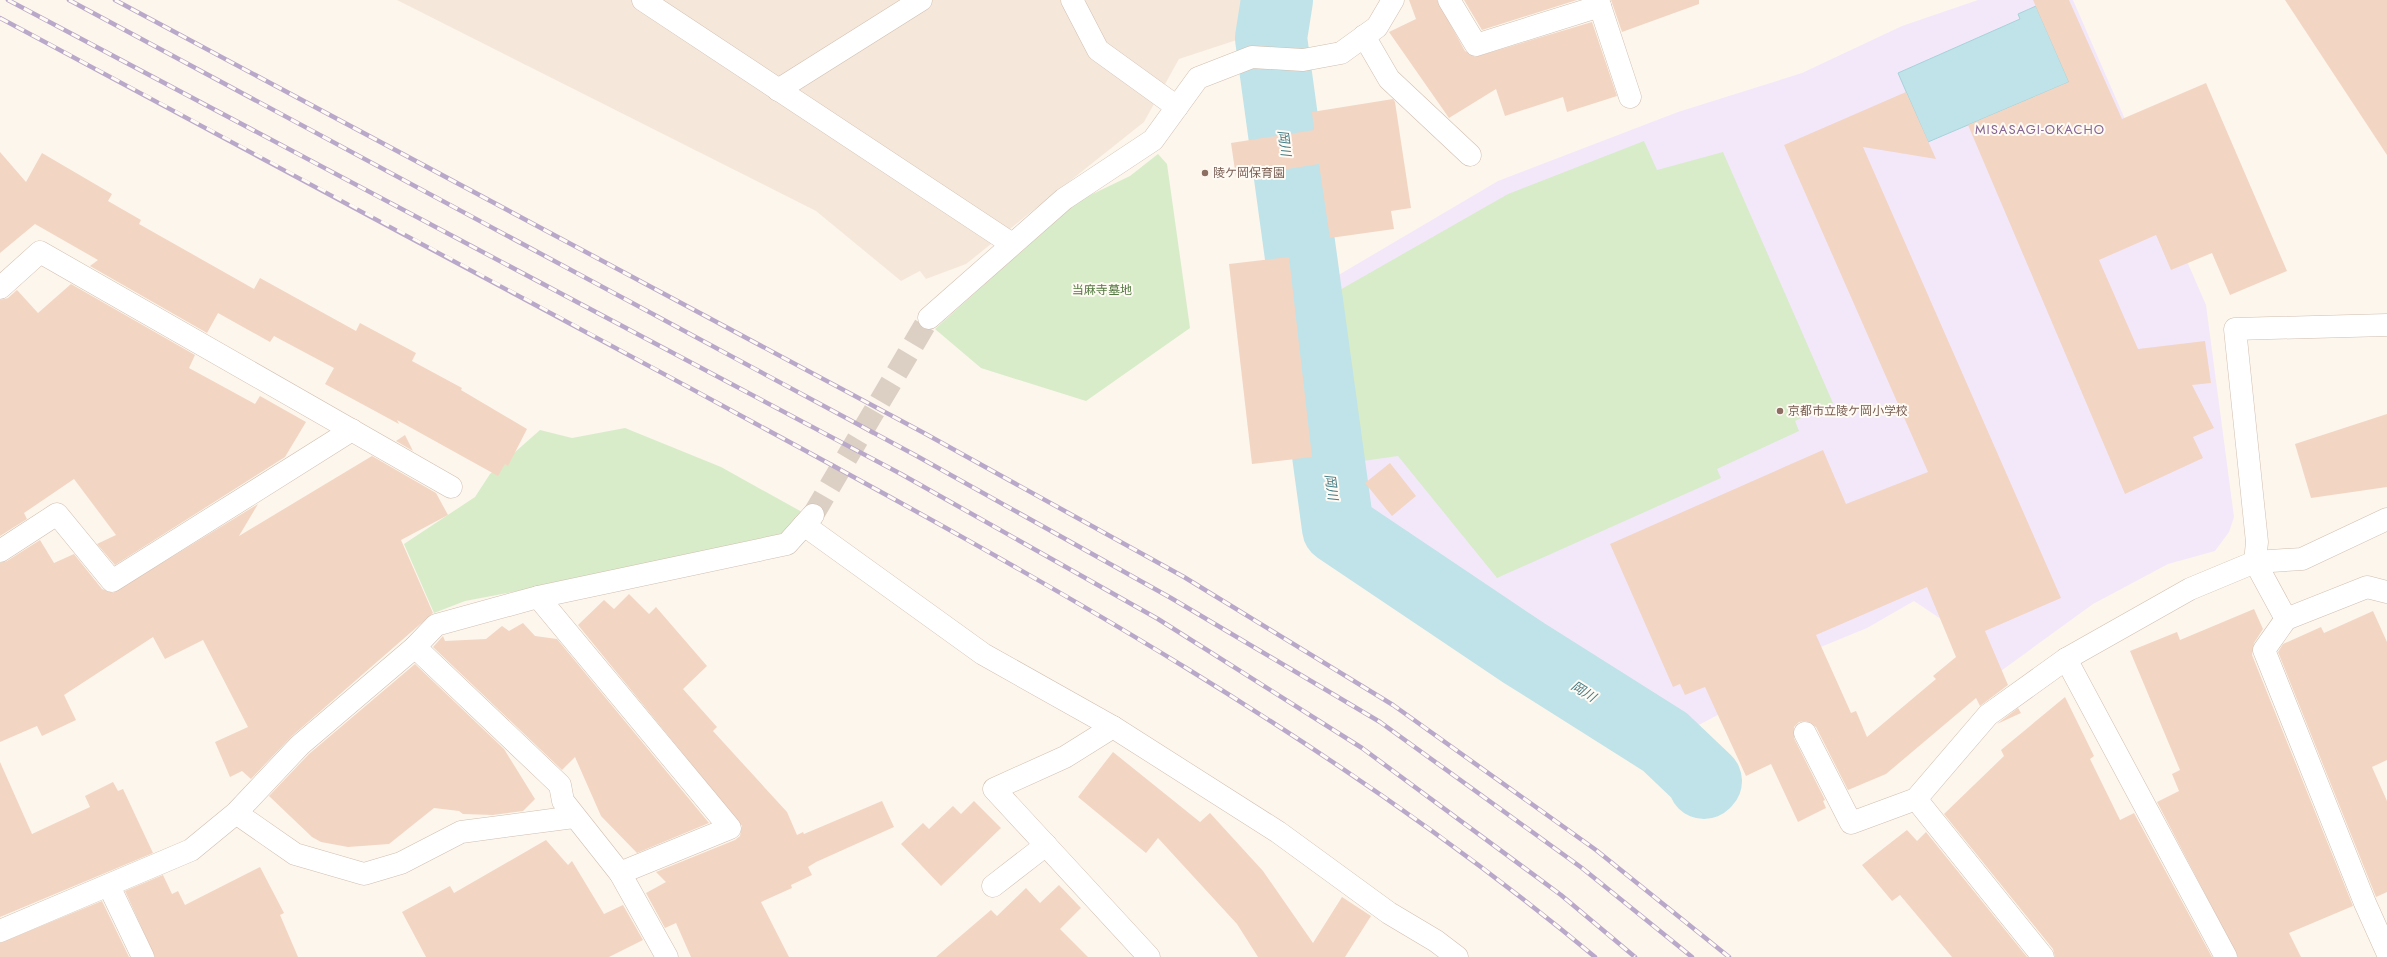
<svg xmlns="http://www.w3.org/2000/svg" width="2387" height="957" font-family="Jost,'Noto Sans JP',sans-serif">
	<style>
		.residential { fill: #f5e8da }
		.education { fill: #f3e8fa }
		.green { fill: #d8ecc9 }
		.water { fill: #bfe3e8; stroke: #a5d3da }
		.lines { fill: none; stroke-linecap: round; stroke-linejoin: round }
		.river { stroke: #bfe3e8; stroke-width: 72 }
		.building { fill: #f3d5c3; fill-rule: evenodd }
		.minor-tunnel { stroke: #dcd0c4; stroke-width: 22; stroke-dasharray: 22 11; stroke-linecap: butt }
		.minor-casing { stroke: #d1beb0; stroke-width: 23 }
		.minor { stroke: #fff; stroke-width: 22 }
		.rail-casing { stroke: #b9a8c9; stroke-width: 4.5 }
		.rail { stroke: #fffaf3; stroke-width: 3; stroke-dasharray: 9; stroke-linecap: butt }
		.education-dot { fill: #8d6e63; stroke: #fffaf3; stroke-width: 1.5 }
		.labels { text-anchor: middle; stroke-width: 4; stroke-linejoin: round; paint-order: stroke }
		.education-label { font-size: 12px; fill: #785e54; stroke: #fffaf3; text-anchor: start }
		.park-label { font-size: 12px; fill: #537a41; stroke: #fffaf3 }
		.neighbourhood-label { font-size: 13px; letter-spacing: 1px; fill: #846695; stroke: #fffaf3 }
		.water-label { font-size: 13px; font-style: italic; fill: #437c86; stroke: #fffaf3 }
	</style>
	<rect width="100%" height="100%" fill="#fdf6ec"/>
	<polygon class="residential" points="397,0 1263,0 1258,33 1179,59 1144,122 966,264 926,279 920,271 901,281 816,211"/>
	<polygon class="education" points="1978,0 2073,0 2206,305 2234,517 2229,532 2215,551 2168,564 2093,604 1983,684 1941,619 1914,601 1867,628 1760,672 1767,689 1676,737 1355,531 1325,283 1498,181 1678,112 1802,73 1902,26"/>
	<g class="green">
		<polygon points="1644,141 1657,170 1723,152 1833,403 1795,421 1799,431 1717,469 1721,478 1497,578 1398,456 1363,461 1338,291 1508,194"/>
		<polygon points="1158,154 1167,164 1190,328 1086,401 981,368 935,329 1076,202 1130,176"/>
		<polygon points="625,428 721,467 802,512 786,533 759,545 465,601 434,613 404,544 475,497 490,474 540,430 572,438"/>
	</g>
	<polygon class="water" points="2036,6 2069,82 1928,142 1898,73 2020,19 2018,14"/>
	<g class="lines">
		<polyline class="river" points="1277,0 1271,38 1338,528 1524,653 1665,742 1706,781 1704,783"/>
	</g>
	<g class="building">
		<polygon points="1409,0 1437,0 1465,51 1475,57 1592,22 1617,96 1567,112 1563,97 1505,116 1496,89 1449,118 1389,32 1416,19"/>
		<polygon points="1464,0 1577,0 1482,30"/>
		<polygon points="1611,0 1699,0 1699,4 1622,32"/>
		<polygon points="2033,0 2069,0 2122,119 2206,83 2287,271 2230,295 2212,253 2171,270 2156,235 2099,260 2138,349 2205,341 2211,383 2192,385 2214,428 2193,437 2203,458 2125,494 1968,125 2069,82"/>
		<polygon points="2285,0 2387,0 2387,155"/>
		<path d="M1906 92 1936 159 1863 147 2061 598 1985 631 2008 685 1980 706 1976 698 1886 774 1848 790 1816 727 1806 721 1799 722 1794 727V738L1825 800 1823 801 1826 808 1798 822 1771 764 1746 776 1705 687 1685 695 1680 684 1673 687 1610 544 1823 450 1846 504 1928 472 1784 145ZM1927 587 1956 657 1933 676 1936 679 1867 737 1856 711 1851 713 1816 635Z"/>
		<polygon points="1393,99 1395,102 1411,208 1391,211 1394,229 1330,238 1319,164 1236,177 1231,143 1314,130 1312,112"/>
		<polygon points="0,152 26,182 42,153 112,194 108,201 141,220 139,224 254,289 260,278 356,331 360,323 416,353 412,361 462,388 461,390 527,429 508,466 505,464 498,476 397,420 399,424 325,384 334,368 274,336 270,342 218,313 207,333 90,266 98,260 35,224 0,253"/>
		<polygon points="1289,257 1312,457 1252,464 1229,264"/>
		<polygon points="71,284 195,355 189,368 255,404 260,396 306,422 285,457 115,565 97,544 116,535 74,479 24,513 27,519 0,536 0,300 8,298 17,290 38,313"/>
		<polygon points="2387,414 2387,487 2311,498 2295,444"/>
		<polygon points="405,435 413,451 396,441"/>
		<polygon points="372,456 436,493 448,515 401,540 433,613 292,736 251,779 242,771 230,777 215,742 248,727 203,640 165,659 153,637 64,695 76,720 42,736 37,726 0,742 0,563 7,561 40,540 54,563 74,554 102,589 113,593 258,504 239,536"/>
		<polygon points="1390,463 1416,496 1392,516 1365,483"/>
		<polygon points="629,594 649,614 656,607 707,666 683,689 717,727 713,731 787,812 797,835 803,832 804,834 882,801 894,827 816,862 808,867 812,875 791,885 792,888 761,902 789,957 691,957 676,923 665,928 646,893 666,882 656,872 735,840 740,836 742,826 578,625 604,600 614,609"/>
		<polygon points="2254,609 2263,629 2254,643 2252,655 2353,906 2289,933 2301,957 2238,957 2157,802 2179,791 2172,774 2180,770 2130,651 2177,632 2180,640"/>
		<polygon points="2373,611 2387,642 2387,760 2372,767 2387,801 2387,892 2376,897 2278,652 2283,644 2321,627 2324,633"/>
		<polygon points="523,623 535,636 557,639 709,823 637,853 601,816 575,757 562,770 433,647 443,636 445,641 486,639 502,626 509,631"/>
		<polygon points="415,664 504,749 535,799 523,811 493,815 463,814 459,811 434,808 389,844 348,847 321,842 312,837 269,796 309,754"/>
		<polygon points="2065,697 2094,756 2090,759 2120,820 2134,813 2212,957 2055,957 2053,949 1944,814 2004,756 2001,750"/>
		<polygon points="2018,708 2021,713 1997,724"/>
		<polygon points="1113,752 1200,822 1210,813 1263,871 1313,943 1342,897 1371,916 1345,957 1258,957 1237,924 1158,838 1146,853 1078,797"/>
		<polygon points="0,762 32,834 90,807 85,796 113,782 118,791 123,789 153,853 0,917"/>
		<polygon points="974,801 1001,828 941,886 901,844 923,823 929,829 953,806 961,814"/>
		<polygon points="1907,830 1917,841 1926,832 2027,957 1952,957 1900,895 1892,901 1862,865"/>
		<polygon points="546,840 568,865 572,861 604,914 623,905 643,940 609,957 426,957 402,912 450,886 454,893"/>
		<polygon points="260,867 284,913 280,915 298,957 155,957 125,891 163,875 172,894 178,891 185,905"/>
		<polygon points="1059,885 1081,908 1060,929 1088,957 936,957 991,910 997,916 1026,888 1040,903"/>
		<polygon points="102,901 129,957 0,957 0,943"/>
	</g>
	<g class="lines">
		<polyline class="minor-tunnel" points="813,515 929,318"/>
		<defs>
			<g id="minor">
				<polyline points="643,0 1012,244"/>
				<polyline points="1072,0 1098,50 1177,107"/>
				<polyline points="1449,0 1476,45 1600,6"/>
				<polyline points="1598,0 1630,97"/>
				<polyline points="1364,36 1389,79 1470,155"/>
				<polyline points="778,90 921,0"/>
				<polyline points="0,288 40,252 451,487"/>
				<polyline points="929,318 1064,199 1153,140 1198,78 1252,57 1303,60 1341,53 1377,27 1393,0"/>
				<polyline points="804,525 983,654 1113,727 1278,832 1389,913 1436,941 1457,957"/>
				<polyline points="0,551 57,514 112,581 352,430"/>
				<polyline points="2387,592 2367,587 2286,619 2264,650 2365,903 2387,952"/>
				<polyline points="538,597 730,828 620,873"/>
				<polyline points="2286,619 2255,562 2257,542 2235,329 2387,325"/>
				<polyline points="415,647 560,785 563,801 620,873 667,957"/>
				<polyline points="2066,659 2226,957"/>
				<polyline points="1113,727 1065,757 994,789 1149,957"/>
				<polyline points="1805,733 1851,823 1916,799 1988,715 2066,659 2190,589 2255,562 2302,559 2387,519"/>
				<polyline points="1916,799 2043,957"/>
				<polyline points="236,813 295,854 364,874 401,863 461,832 574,817"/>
				<polyline points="109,886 143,957"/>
				<polyline points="993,886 1046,845"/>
				<polyline points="0,931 191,850 236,813 300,745 415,647 436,625 538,597 787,544 813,515"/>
			</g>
		</defs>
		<use href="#minor" class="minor-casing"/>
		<use href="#minor" class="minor"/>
		<defs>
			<g id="rail">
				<polyline points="8,0 901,474 1158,619 1362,748 1561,895 1635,957"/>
				<polyline points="69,0 915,455 1171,598 1380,722 1582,868 1692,957"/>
				<polyline points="115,0 924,433 1184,577 1393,705 1596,850 1729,957"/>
				<path d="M0 18C250 151 499 284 747 419 1041 578 1337 742 1595 957"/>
			</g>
		</defs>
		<use href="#rail" class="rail-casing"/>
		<use href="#rail" class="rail"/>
	</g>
	<g class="education-dot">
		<circle cx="1205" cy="173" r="4"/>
		<circle cx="1780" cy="411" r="4"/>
	</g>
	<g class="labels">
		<g class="education-label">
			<text x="1213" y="177">陵ケ岡保育園</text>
			<text x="1788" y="415">京都市立陵ケ岡小学校</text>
		</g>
		<g class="park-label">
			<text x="1102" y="294">当麻寺墓地</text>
		</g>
		<g class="neighbourhood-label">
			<text x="2040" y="134">MISASAGI-OKACHO</text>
		</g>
		<g class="water-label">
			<text transform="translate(1285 143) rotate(82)" y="5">岡川</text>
			<text transform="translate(1332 487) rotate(82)" y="5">岡川</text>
			<text transform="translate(1584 691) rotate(32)" y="5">岡川</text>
		</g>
	</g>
</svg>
